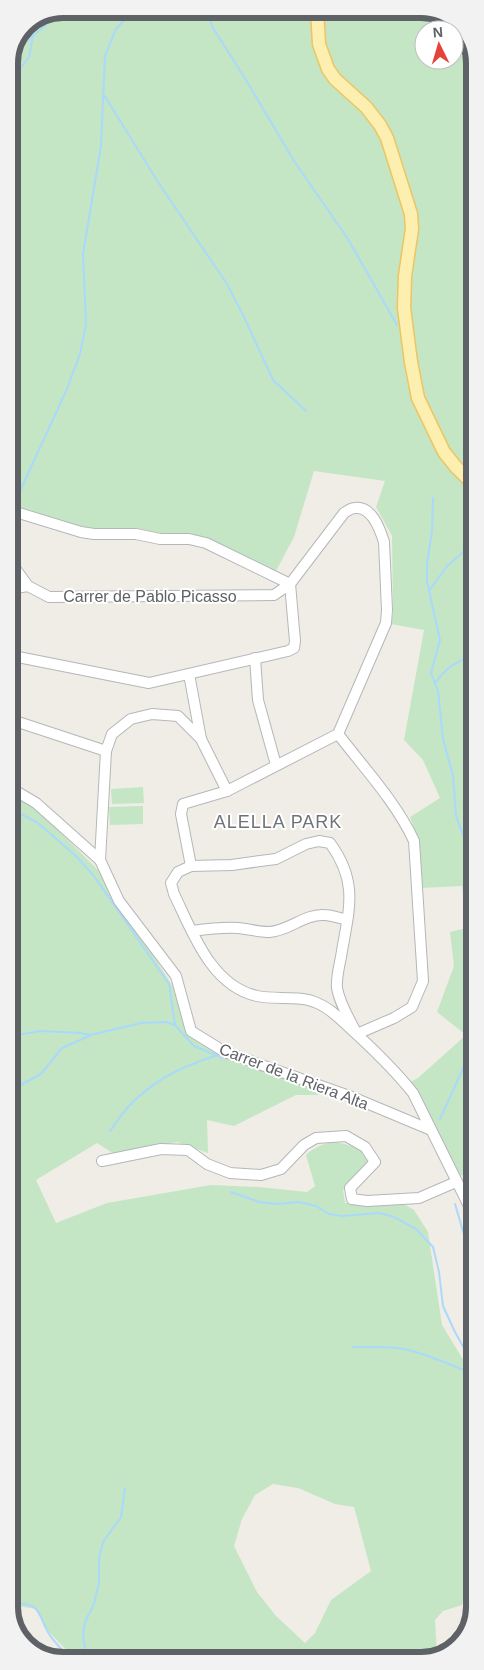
<svg xmlns="http://www.w3.org/2000/svg" width="484" height="1670" font-family="Arial,sans-serif">
	<style>
		.green { fill: #c4e6c4; fill-rule: evenodd }
		.lines { fill: none; stroke-linecap: round; stroke-linejoin: round }
		.stream { stroke: #aad9fc; stroke-width: 2 }
		.minor-casing { stroke: #b4b7ba; stroke-width: 12 }
		.major-casing { stroke: #edc562; stroke-width: 15 }
		.minor { stroke: #fff; stroke-width: 10 }
		.major { stroke: #fcefaf; stroke-width: 12 }
		.labels { text-anchor: middle; stroke-width: 4; stroke-linejoin: round; paint-order: stroke }
		.street-label { font-size: 16px; fill: #5e6266; stroke: #fff }
		.neighbourhood-label { font-size: 18px; letter-spacing: 1px; fill: #6f7478; stroke: #fff }
		.rim { fill: none; stroke: #5e6266; stroke-width: 6 }
	</style>
	<rect width="100%" height="100%" fill="#f0ede6"/>
	<g class="green">
		<path d="M62 9H428L457 22 474 52 475 1170 460 1176 410 1082 418 1078 466 1035 437 1012 454 966 450 932 467 928 462 886 421 888 420 845 410 817 440 798 423 760 404 740 424 630 391 624 393 615 392 536 376 507 385 481 314 471 294 537 276 571 190 534H160L136 528 97 531 9 504V62L25 24ZM424 30H454V60H424Z"/>
		<polygon points="143,787 144,803 112,804 111,789"/>
		<path d="M9 793 37 809 102 874 173 987 200 1043 324 1095H296L234 1126 207 1120 208 1153 177 1142 114 1154 97 1143 36 1180 56 1223 107 1203 211 1185 259 1187 307 1192 315 1186 306 1155C326 1138 341 1140 363 1152L368 1163 343 1190 345 1203 400 1202 414 1210 428 1232 442 1325 475 1379V1603L468 1574 464 1577V1596L462 1605 443 1611 435 1620 437 1657 432 1660 77 1661 44 1627 37 1609 10 1605ZM273 1484 298 1488 335 1504 354 1507 371 1571 331 1600 315 1633 305 1643 276 1616 257 1592 234 1546 242 1519 255 1495Z"/>
		<polygon points="143,806 143,824 110,825 109,807"/>
	</g>
	<g class="lines">
		<g class="stream">
			<polyline points="206,9 213,28 246,80 294,161 348,239 397,325"/>
			<polyline points="12,55 32,36"/>
			<polyline points="9,90 14,76 29,57 33,36 61,12 67,9"/>
			<polyline points="104,95 158,182 227,284 244,317 273,380 306,411"/>
			<polyline points="20,491 67,389 80,354 86,324 83,254 101,146 105,56 116,29 132,12 133,9"/>
			<polyline points="433,498 432,531 427,564 427,582 440,640 431,673 438,691 443,739 453,776 456,816 470,854 471,870 469,903 473,950 470,968 475,981"/>
			<polyline points="429,591 447,566 475,542"/>
			<path d="M435 683C447 667 455 662 475 655"/>
			<polyline points="9,808 38,823 76,856 94,876 169,984 175,1025 194,1046 223,1058"/>
			<polyline points="469,890 475,886"/>
			<polyline points="9,1036 42,1031 81,1033 90,1035 141,1023 166,1022 175,1025"/>
			<polyline points="13,1089 41,1074 62,1048 89,1036"/>
			<polyline points="440,1119 466,1062 475,1019"/>
			<path d="M110 1131C118 1120 126 1107 137 1098 162 1076 184 1066 215 1056"/>
			<polyline points="231,1192 259,1202 277,1204 299,1202 316,1206 329,1214 342,1216 379,1213 394,1217 416,1229 433,1247 439,1272 443,1306 455,1332 475,1368"/>
			<polyline points="455,1204 475,1272"/>
			<path d="M353 1347C372 1347 393 1346 412 1351 434 1357 454 1366 475 1375"/>
			<path d="M10 1603C42 1603 36 1610 49 1634 55 1643 65 1653 74 1661"/>
			<polyline points="87,1661 83,1635 85,1622 94,1604 99,1583 99,1559 103,1542 121,1517 125,1488"/>
		</g>
		<defs>
			<g id="minor">
				<polyline points="9,510 81,532 94,534 136,534 160,539 189,539 206,543 290,584"/>
				<polyline points="9,560 28,586"/>
				<path d="M9 589 28 586 49 597 274 595 290 584 344 513C347 511 351 508 355 508 372 506 380 529 384 542L387 610 386 623 338 734"/>
				<polyline points="255,658 258,700 276,765"/>
				<polyline points="9,661 18,657 149,683 288,651 294,648 295,641 290,584"/>
				<polyline points="189,674 201,739"/>
				<polyline points="9,719 106,751"/>
				<path d="M338 734C364 768 396 802 414 841L423 981 412 1007 394 1018 357 1034"/>
				<polyline points="9,787 36,803 100,860"/>
				<polyline points="227,791 201,739 178,716 152,714 131,719 112,734 106,751 100,860 119,901 176,976 191,1031 225,1052 352,1097 431,1130"/>
				<polyline points="191,866 181,814 183,804 227,791 338,734"/>
				<path d="M192 931C207 929 223 927 238 928 249 929 258 932 269 932 289 931 304 914 324 915 331 915 340 918 347 920"/>
				<path d="M357 1034C350 1020 340 1005 337 988 336 979 339 967 341 957 348 912 360 884 330 843L319 841 306 844 276 859 260 861 232 865 191 866 178 872 171 883 174 894C192 931 211 986 257 996 275 1000 301 995 317 1003 330 1008 340 1019 350 1028 373 1049 394 1069 413 1093L473 1214"/>
				<polyline points="102,1161 161,1149 188,1150 207,1164 230,1173 261,1175 281,1169 304,1145 316,1138 346,1136 365,1147 375,1162 350,1188 352,1199 367,1201 419,1198 456,1182"/>
			</g>
			<g id="major">
				<polyline points="317,9 319,44 328,69 335,79 366,107 380,125 387,138 411,214 412,229 405,276 404,308 411,362 418,398 444,452 456,467 474,485"/>
				<polyline points="475,1210 471,1218 475,1237"/>
			</g>
		</defs>
		<use href="#minor" class="minor-casing"/>
		<use href="#major" class="major-casing"/>
		<use href="#minor" class="minor"/>
		<use href="#major" class="major"/>
	</g>
	<g class="labels">
		<g class="street-label">
			<text x="150" y="602">Carrer de Pablo Picasso</text>
			<text transform="translate(294 1076) rotate(21)" y="6">Carrer de la Riera Alta</text>
		</g>
		<g class="neighbourhood-label">
			<text x="278" y="828">ALELLA PARK</text>
		</g>
	</g>
	<path d="M0 0H484V1670H0ZM63 18H421A45 45 0 0 1 466 63V1607A45 45 0 0 1 421 1652H63A45 45 0 0 1 18 1607V63A45 45 0 0 1 63 18Z" fill="#f2f2f3" fill-rule="evenodd"/>
	<path class="rim" d="M63 18H421A45 45 0 0 1 466 63V1607A45 45 0 0 1 421 1652H63A45 45 0 0 1 18 1607V63A45 45 0 0 1 63 18Z"/>
	<g transform="translate(439 45) rotate(355)"><circle r="24" fill="#ffffff" stroke="#bfc0c2"/>
	<path d="M0-4L9 19L0 12L-9 19Z" fill="#e44438"/>
	<text y="-8" font-size="14" font-weight="bold" text-anchor="middle" fill="#5e6266">N</text>
	</g>
</svg>
